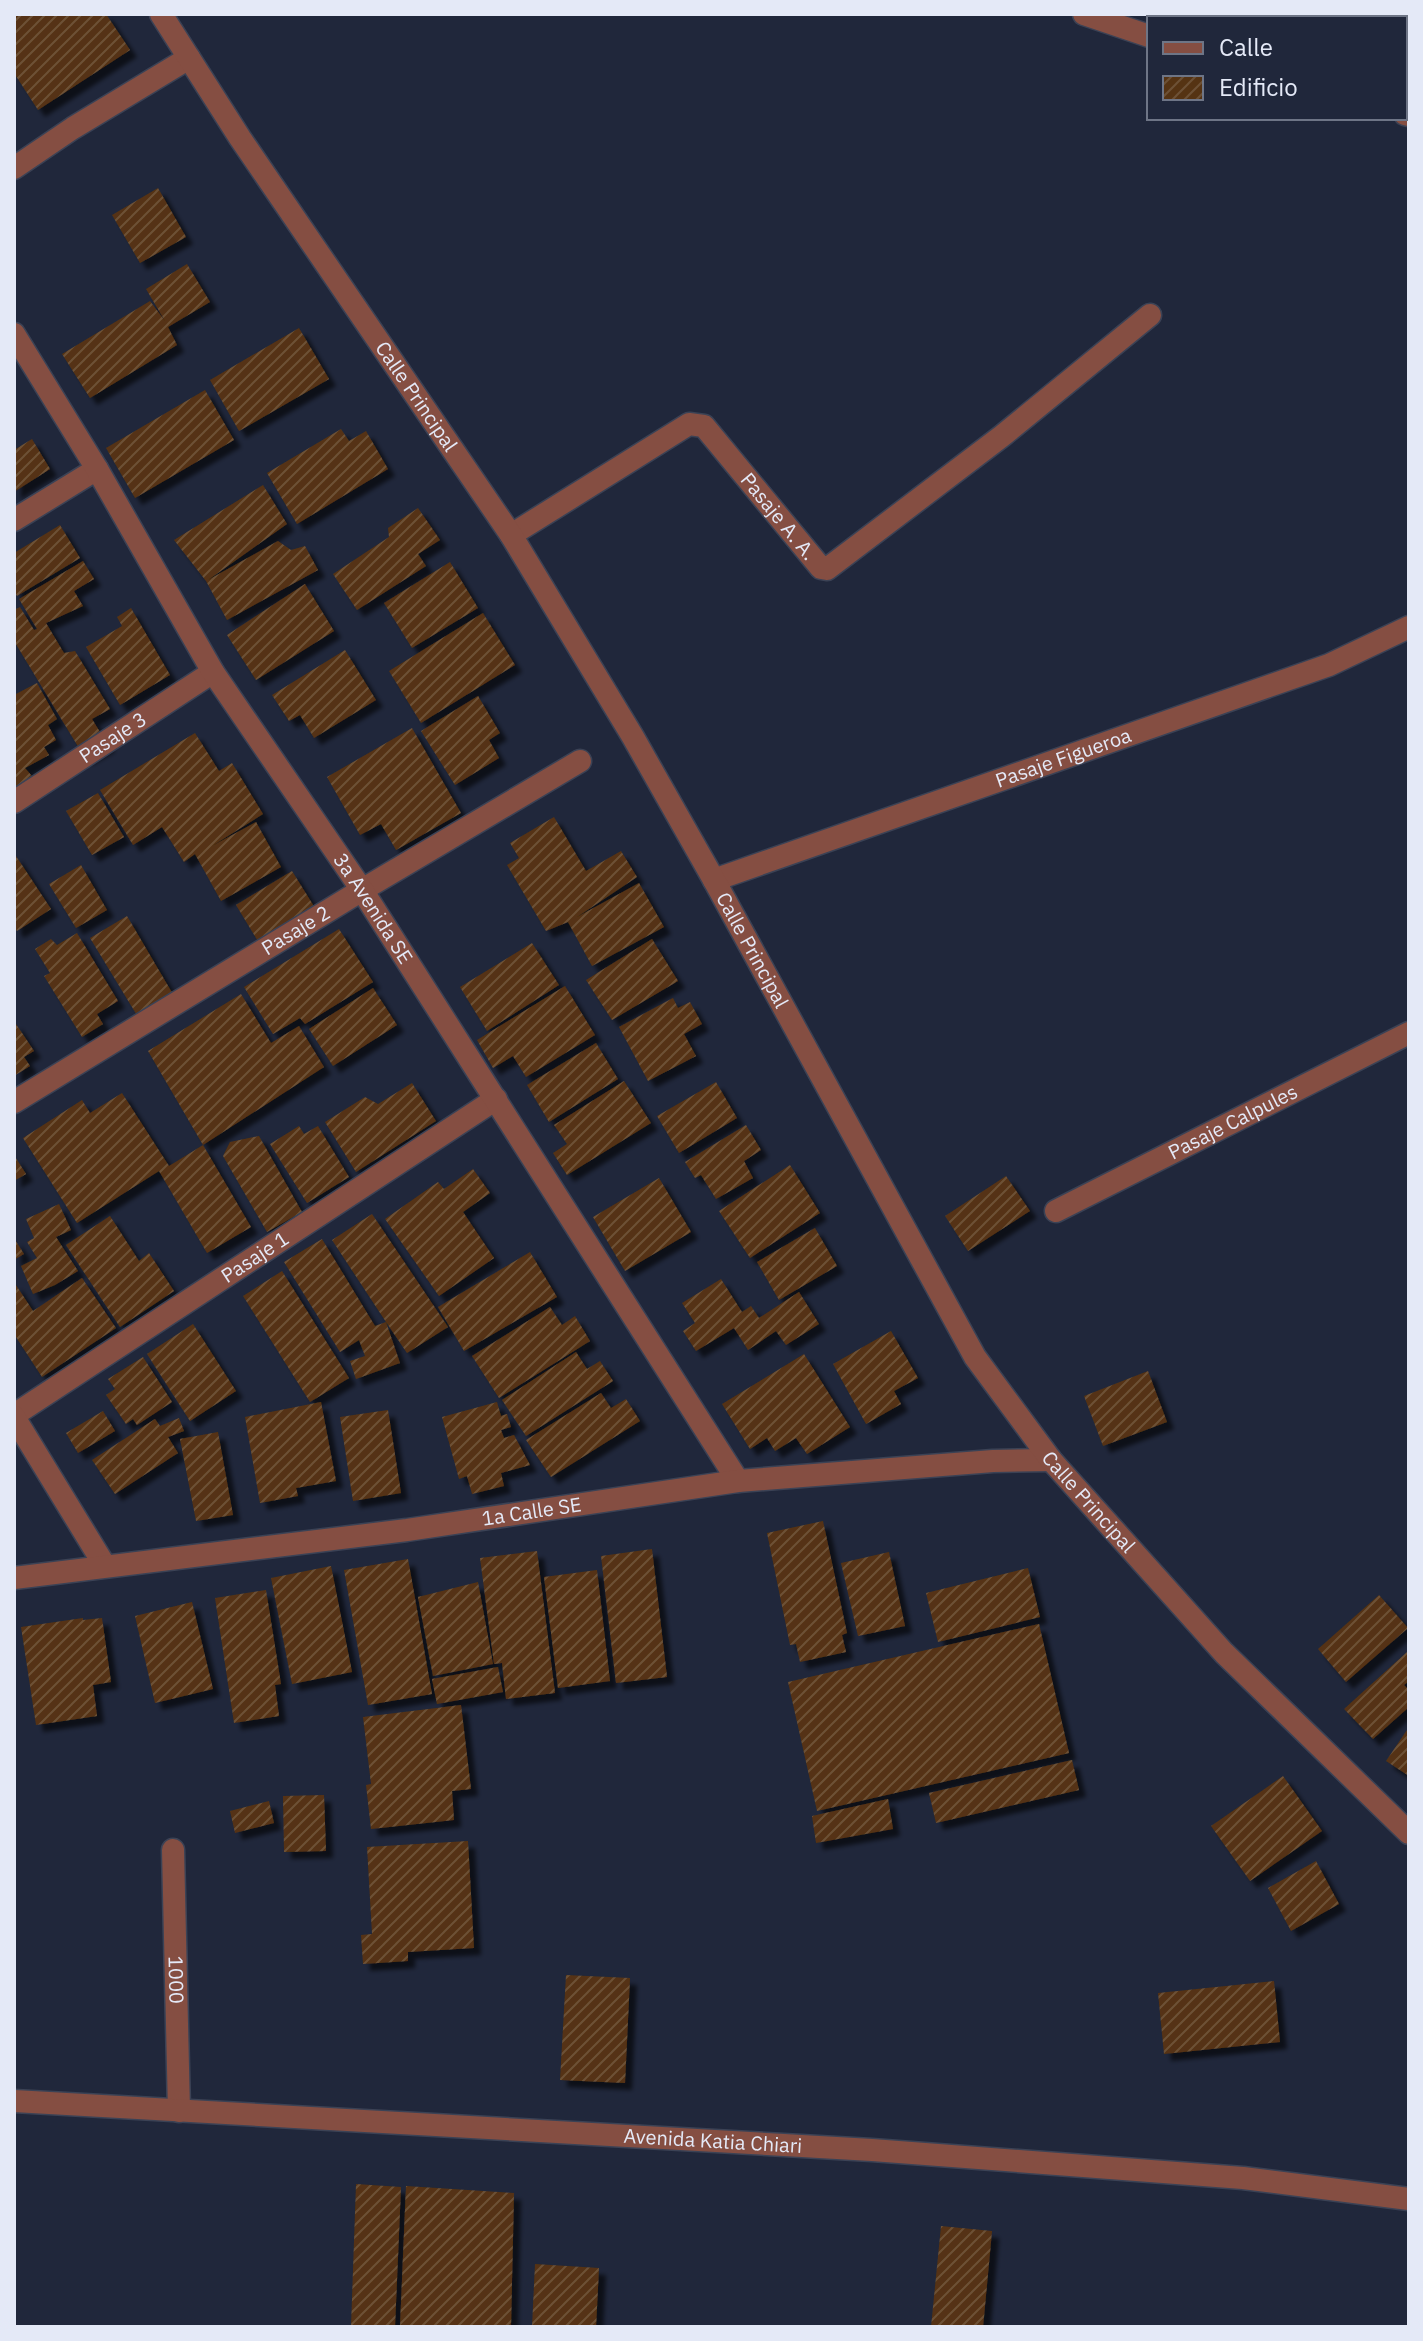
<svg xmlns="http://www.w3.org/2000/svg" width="1423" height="2341" font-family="'IBM Plex Sans',sans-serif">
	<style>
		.building { fill: url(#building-hatch); filter: url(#shadow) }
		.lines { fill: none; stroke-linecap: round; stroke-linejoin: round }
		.service-casing { stroke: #3b4255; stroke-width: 25 }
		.minor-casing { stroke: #3b4255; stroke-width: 25 }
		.tertiary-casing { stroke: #3b4255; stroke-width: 25 }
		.service { stroke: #854e42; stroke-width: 22 }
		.minor { stroke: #854e42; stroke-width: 22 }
		.tertiary { stroke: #854e42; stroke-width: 22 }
		.labels { text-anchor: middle; stroke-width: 7; stroke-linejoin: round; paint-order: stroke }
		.street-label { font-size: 20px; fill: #e4e9f7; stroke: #20273b }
	</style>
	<defs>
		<pattern id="building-hatch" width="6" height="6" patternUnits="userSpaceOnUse" patternTransform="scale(2)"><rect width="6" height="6" fill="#553313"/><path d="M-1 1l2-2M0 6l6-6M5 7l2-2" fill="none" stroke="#6d5136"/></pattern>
		<filter id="shadow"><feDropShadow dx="7" dy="7" stdDeviation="2" flood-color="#0009"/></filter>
	</defs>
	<rect width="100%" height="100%" fill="#20273b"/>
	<g class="building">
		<polygon points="14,14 106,14 130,50 38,110 14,73"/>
		<polygon points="158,188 186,237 140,263 112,215"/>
		<polygon points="187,264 210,302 168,327 177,345 90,398 62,354 150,301 165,321 146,289"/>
		<polygon points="299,328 329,379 239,431 210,380"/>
		<polygon points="205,390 234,440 135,498 106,448"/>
		<polygon points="341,429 349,441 366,431 388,469 297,524 267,473"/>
		<polygon points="32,439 50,469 14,492 14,450"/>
		<polygon points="263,485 287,524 208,580 278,541 291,550 305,546 318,570 227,620 206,581 174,540"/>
		<polygon points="418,508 440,540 418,554 426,566 357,610 333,574 389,537 388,528"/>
		<polygon points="60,525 80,558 17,596 14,591 14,553"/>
		<polygon points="83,561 94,579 74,591 83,606 46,623 64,653 75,651 110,709 92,719 108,745 85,758 14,641 14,610 20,607 34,630 37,629 19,599"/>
		<polygon points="450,562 478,608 412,648 384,603"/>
		<polygon points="305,584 334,631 256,680 227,635"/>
		<polygon points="131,608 170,675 120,705 86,647 122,626 117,617"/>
		<polygon points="483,613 515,665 421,723 389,671"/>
		<polygon points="345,650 376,700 314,738 300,715 289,721 272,695"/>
		<polygon points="37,683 57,719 48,725 56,740 44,747 49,755 25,768 37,782 19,793 14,785 14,695"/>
		<polygon points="478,696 500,733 489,740 499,758 455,785 421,731"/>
		<polygon points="412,728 461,813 396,850 381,824 360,835 327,777"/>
		<polygon points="195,733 219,771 232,763 263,814 212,846 256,822 281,867 221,901 195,854 184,862 162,827 133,845 100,790"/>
		<polygon points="98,793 124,837 92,855 66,811"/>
		<polygon points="554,817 586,871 621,851 637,877 577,917 639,883 664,927 592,966 568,922 546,931 507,865 519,858 510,843"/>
		<polygon points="14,853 51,909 17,931 14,927"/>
		<polygon points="81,865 107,910 76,928 49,884"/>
		<polygon points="292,871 315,908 259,943 236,905"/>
		<polygon points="127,916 174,996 138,1017 90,938"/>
		<polygon points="339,929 373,982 305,1024 300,1018 273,1034 244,987"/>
		<polygon points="77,933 118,1001 97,1014 103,1024 82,1037 44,976 50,973 35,949 51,939 57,945"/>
		<polygon points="652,939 678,981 612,1020 586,980"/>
		<polygon points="532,943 559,985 487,1031 460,987"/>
		<polygon points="565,986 595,1035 526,1077 513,1056 493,1068 477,1040"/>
		<polygon points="373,988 397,1025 333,1066 309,1029"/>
		<polygon points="241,994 271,1043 299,1026 324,1067 203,1145 148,1051"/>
		<polygon points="673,998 678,1008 690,1002 702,1024 684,1034 696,1056 648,1081 619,1027"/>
		<polygon points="14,1021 34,1051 24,1057 30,1066 14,1076"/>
		<polygon points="596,1043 618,1079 549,1122 527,1085"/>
		<polygon points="624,1081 651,1123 567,1175 553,1153 567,1144 554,1125"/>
		<polygon points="716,1082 737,1118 679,1153 657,1116"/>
		<polygon points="412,1083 436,1121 356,1172 325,1122 365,1097 378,1104"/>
		<polygon points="122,1093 169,1166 203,1145 251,1227 207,1253 159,1171 77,1223 23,1138 82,1100 90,1113"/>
		<polygon points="746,1125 761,1150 744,1161 753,1178 716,1199 701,1175 695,1178 685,1162"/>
		<polygon points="299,1126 304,1134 318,1126 349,1177 307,1203 270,1144"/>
		<polygon points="259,1136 302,1212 267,1232 223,1156 230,1142"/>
		<polygon points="14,1155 26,1174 14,1181"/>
		<polygon points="790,1165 820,1213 750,1258 719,1211"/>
		<polygon points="473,1169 490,1193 463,1212 494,1258 439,1296 385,1219 438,1182 444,1189"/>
		<polygon points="1006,1176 1030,1211 968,1251 945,1216"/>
		<polygon points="659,1178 691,1232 625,1271 593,1217"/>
		<polygon points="59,1204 71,1230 56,1237 78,1271 55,1285 33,1294 21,1266 37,1258 27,1242 34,1238 26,1219"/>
		<polygon points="372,1214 448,1327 407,1353 386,1322 400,1363 356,1379 350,1361 365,1356 359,1340 340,1352 284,1262 322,1239 375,1326 386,1322 332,1240"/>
		<polygon points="110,1216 139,1261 149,1253 174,1291 120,1327 66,1245"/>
		<polygon points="815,1228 837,1266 779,1300 757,1262"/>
		<polygon points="14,1238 24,1254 14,1260"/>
		<polygon points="530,1252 557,1297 464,1351 438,1307"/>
		<polygon points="282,1271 349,1378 310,1402 243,1296"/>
		<polygon points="82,1278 116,1328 42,1377 14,1334 14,1282 33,1311"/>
		<polygon points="721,1279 742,1312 751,1306 759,1318 799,1292 819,1324 786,1345 776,1331 748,1350 734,1328 696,1351 683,1331 695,1323 682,1303"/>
		<polygon points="550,1307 562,1325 575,1316 590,1341 499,1398 472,1356"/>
		<polygon points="193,1324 236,1391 190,1421 147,1354"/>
		<polygon points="891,1331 918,1378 894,1391 901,1404 866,1424 833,1364"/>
		<polygon points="576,1352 587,1369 600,1361 613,1381 526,1436 502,1400"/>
		<polygon points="804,1354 850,1427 807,1454 796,1438 775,1451 767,1438 750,1449 722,1404"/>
		<polygon points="143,1357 172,1402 137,1425 133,1419 126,1424 106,1395 115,1389 108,1379"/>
		<polygon points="1148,1371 1167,1422 1103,1446 1084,1396"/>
		<polygon points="601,1393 611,1408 626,1399 640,1421 551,1477 526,1440"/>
		<polygon points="321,1402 336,1481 296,1488 298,1496 260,1503 245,1417"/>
		<polygon points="497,1402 501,1416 507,1414 511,1427 501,1430 504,1438 514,1435 530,1465 501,1473 504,1486 472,1494 467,1476 459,1479 442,1417"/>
		<polygon points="388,1410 401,1493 353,1501 340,1417"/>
		<polygon points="103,1411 115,1431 78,1453 66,1433"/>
		<polygon points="179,1418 184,1431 168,1437 178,1453 115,1494 92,1460 155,1419 160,1426"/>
		<polygon points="218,1432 233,1515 196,1521 180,1439"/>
		<polygon points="823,1521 847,1633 842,1635 846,1652 800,1662 796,1644 790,1645 767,1533"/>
		<polygon points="652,1549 667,1677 616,1683 601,1556"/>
		<polygon points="537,1551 555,1693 506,1699 502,1663 494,1664 480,1558"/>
		<polygon points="889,1552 905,1626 858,1636 841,1563"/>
		<polygon points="408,1559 432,1694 368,1705 344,1570"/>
		<polygon points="331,1566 352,1672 292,1684 271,1578"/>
		<polygon points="1028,1568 1040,1617 938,1642 926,1593"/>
		<polygon points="597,1570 610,1681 558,1688 544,1577"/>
		<polygon points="478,1582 493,1664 433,1676 418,1597"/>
		<polygon points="266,1590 281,1684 275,1685 279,1716 234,1723 215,1598"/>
		<polygon points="1379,1595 1408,1628 1346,1682 1318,1649"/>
		<polygon points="192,1602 213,1689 155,1703 135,1616"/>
		<polygon points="83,1618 83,1620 102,1618 111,1682 93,1685 97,1716 36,1725 21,1627"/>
		<polygon points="1039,1624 1069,1753 817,1811 788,1682"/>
		<polygon points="1407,1652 1409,1681 1404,1685 1409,1690 1409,1707 1373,1739 1344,1709"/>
		<polygon points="498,1667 503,1692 437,1704 432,1679"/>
		<polygon points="461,1705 471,1789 452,1791 454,1820 371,1829 366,1785 371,1784 363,1717"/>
		<polygon points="1409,1727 1409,1776 1386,1761"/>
		<polygon points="1072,1760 1079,1790 936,1823 929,1793"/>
		<polygon points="1283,1776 1322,1831 1250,1881 1211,1826"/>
		<polygon points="324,1795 326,1851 284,1852 283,1796"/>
		<polygon points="888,1799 893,1829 816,1843 812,1816"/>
		<polygon points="269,1801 274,1823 235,1833 230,1811"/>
		<polygon points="468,1841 474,1948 408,1952 408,1961 363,1964 361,1935 372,1934 367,1847"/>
		<polygon points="1316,1861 1339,1904 1291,1931 1268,1888"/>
		<polygon points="566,1975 630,1978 625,2083 560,2080"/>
		<polygon points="1274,1981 1280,2042 1164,2054 1158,1993"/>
		<polygon points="356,2184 401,2187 395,2327 351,2327"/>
		<polygon points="406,2186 514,2193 511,2327 400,2327"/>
		<polygon points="941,2226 992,2231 983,2327 931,2327"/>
		<polygon points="535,2264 599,2268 596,2327 532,2327"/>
	</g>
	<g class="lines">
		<defs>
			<g id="service">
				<polyline points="14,520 97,469"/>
				<path id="s1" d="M511 535 689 424 704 426 821 568 827 569 1002 436 1150 315"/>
				<path id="s2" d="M14 802 213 672"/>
				<path id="s3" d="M714 880 1329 665 1409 627"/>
				<path id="s4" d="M14 1102 362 890 580 761"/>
				<path id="s5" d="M1056 1211 1409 1033"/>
				<path id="s6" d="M14 1415 496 1099"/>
				<path id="s7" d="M173 1850 179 2111"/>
			</g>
			<g id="minor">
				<polyline points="1084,14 1149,36"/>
				<polyline points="1405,114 1409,115"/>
				<polyline points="14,168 73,128 189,58"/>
				<path id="s8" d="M14 334 97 469 213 672 362 890 738 1481"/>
				<polyline points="14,1417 105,1566"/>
				<path id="s9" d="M14 1578 407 1530 738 1481 993 1461 1051 1460"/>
				<path id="s10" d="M14 2101 872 2150 1243 2178 1409 2199"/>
			</g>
			<g id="tertiary">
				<path id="s11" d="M161 14 240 138 511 535 633 737 714 880 975 1357 1051 1460 1224 1653 1409 1833"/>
			</g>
		</defs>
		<use href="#service" class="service-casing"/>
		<use href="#minor" class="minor-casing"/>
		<use href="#tertiary" class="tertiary-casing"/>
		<use href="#service" class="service"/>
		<use href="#minor" class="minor"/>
		<use href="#tertiary" class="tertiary"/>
	</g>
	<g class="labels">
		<g class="street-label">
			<text dy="7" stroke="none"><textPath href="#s11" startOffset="460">Calle Principal</textPath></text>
			<text dy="7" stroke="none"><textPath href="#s1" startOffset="342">Pasaje A. A.</textPath></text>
			<text dy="7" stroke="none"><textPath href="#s2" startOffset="118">Pasaje 3</textPath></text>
			<text dy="7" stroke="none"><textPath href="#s3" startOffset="370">Pasaje Figueroa</textPath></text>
			<text dy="7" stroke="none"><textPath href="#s8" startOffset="678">3a Avenida SE</textPath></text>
			<text dy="7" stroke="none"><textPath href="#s4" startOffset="330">Pasaje 2</textPath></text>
			<text dy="7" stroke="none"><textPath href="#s11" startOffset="1108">Calle Principal</textPath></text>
			<text dy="7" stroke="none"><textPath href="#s5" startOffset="198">Pasaje Calpules</textPath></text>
			<text dy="7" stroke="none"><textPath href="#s6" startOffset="288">Pasaje 1</textPath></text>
			<text dy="7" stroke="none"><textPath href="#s11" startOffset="1756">Calle Principal</textPath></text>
			<text dy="7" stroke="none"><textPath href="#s9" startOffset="522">1a Calle SE</textPath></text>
			<text dy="7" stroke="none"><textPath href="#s7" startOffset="130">1000</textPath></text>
			<text dy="7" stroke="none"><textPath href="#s10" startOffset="700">Avenida Katia Chiari</textPath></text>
		</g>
	</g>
	<rect width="1423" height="2341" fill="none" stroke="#e4e9f7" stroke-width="32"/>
	<rect x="1147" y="16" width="260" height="104" fill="#20273b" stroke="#6e7586" stroke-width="2"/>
	<rect x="1163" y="42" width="40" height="12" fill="#854e42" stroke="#6e7586" stroke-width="2"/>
	<text x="1219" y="56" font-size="24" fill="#e4e9f7">Calle</text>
	<rect x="1163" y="76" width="40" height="24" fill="url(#building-hatch)" stroke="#6e7586" stroke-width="2"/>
	<text x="1219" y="96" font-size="24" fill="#e4e9f7">Edificio</text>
</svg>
